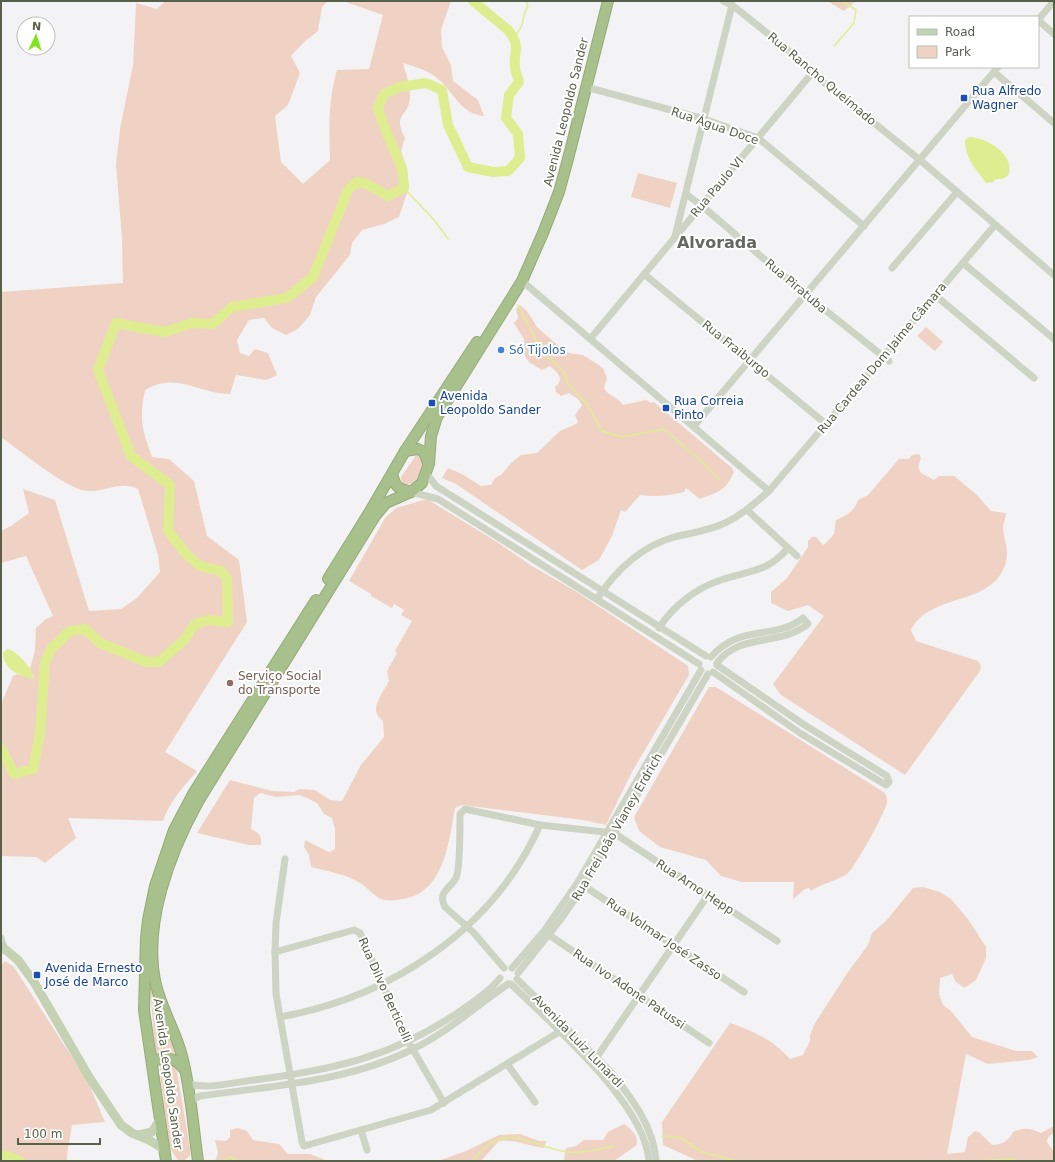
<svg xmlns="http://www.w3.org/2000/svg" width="1055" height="1162" font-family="'DejaVu Sans',sans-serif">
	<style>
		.green { fill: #f0d2c4 }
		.water { fill: #dfed91 }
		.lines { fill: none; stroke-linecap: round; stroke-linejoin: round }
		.stream { stroke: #dfed91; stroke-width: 1.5 }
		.river { stroke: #dfed91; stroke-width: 10 }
		.highway-casing { stroke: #94ac77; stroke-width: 12 }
		.minor { stroke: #ced4c4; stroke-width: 7 }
		.major { stroke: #c4d1b3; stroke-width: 9 }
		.highway { stroke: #a8c08c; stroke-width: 10 }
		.transit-dot { fill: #1a4fb4; stroke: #fff; stroke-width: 1.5 }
		.shop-dot { fill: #3f7fe0; stroke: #fff; stroke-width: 1.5 }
		.education-dot { fill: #8d6e63; stroke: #fff; stroke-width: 1.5 }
		.labels { text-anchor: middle; stroke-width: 4; stroke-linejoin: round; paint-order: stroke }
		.street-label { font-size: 12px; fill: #57614a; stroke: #fff }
		.transit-label { font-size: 12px; fill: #164399; stroke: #fff; text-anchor: start }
		.shop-label { font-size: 12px; fill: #366cbe; stroke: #fff; text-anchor: start }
		.education-label { font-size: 12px; fill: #785e54; stroke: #fff; text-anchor: start }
		.district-label { font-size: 16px; font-weight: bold; fill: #64685f; stroke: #fff }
	</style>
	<rect width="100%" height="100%" fill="#f3f3f5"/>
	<g class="green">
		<path d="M165 1H328L322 7 318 31 304 42 291 56 300 73 288 105 275 116 281 162 303 184 330 160C329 129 328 100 337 70L369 69 383 15 343 1H451L441 30 442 47 451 65 453 81 478 100 484 116C460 114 454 92 437 78 427 70 416 67 403 63 406 74 411 87 410 98 408 118 392 113 405 138L401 151 407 168 409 187 399 217 384 224 362 230 352 243 350 255 316 297 310 315 298 329 286 335 272 328 264 318 249 320 237 340 240 353 249 356 255 349 268 353 277 375 266 380 236 375 230 394C198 394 177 371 145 390 139 421 142 428 152 457L169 459 194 481 207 536 239 560 247 622 165 752 197 771C183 787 170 801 163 821L68 818 76 838 45 863 36 857 1 856V704L13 676 17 674 33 679 34 677 30 669 35 650 36 628 46 619 53 616 26 556 1 563V531L11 526 29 513 23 489 55 500 89 611 121 609 137 598 160 572 158 555 138 489C122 480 104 492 87 491 68 490 19 450 1 437V292L123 283 122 238 116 165 120 129 133 65 136 3 157 9Z"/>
		<polygon points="827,1 856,1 844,11"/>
		<polygon points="638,173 677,183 670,208 631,197"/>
		<path d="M520 305 527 311 537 327 554 342 569 353 583 355 603 368 607 378 604 388C608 396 618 397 623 405L646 400 651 403 654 402 732 468 734 472C726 491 718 492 700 499L686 488 684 492C669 496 655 497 640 495L625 512 621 510 612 536 599 560 582 570 456 484 442 478 448 468 462 474 481 486 491 485 495 478 502 474 511 463 521 455 537 453 560 431 578 423 575 415 582 405 578 399 569 393 561 396 556 392 555 387C565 379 558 373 550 366L542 370 529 362 525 356 524 339 514 323 518 318 516 309Z"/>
		<polygon points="926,327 943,342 935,351 917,336"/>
		<path d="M417 454C431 462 416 489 402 484L401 477Z"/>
		<path d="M919 454 921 458 918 467 921 473 934 480 939 476H954L977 495 991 511 1006 513C1006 518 1003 523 1003 528 1004 540 1009 549 1006 562 993 608 931 591 911 630L916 641 978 661 981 666 980 671 905 775 781 695 773 684 824 616 808 605 788 611 771 603V592L787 578 808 547V541L812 537H816L823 545 825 544 834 534 836 520C847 515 854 512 858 500L868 495 899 459H909L912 455Z"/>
		<path d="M427 499 497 542 532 566 577 592 688 666 689 675 632 772 606 825 583 820 462 805 455 808C449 842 444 893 403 899 396 900 385 902 379 898 372 894 367 887 360 883 346 874 327 871 311 867L309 855 304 847 305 840 329 852 335 849V829L332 818 324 814 317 803 307 798 299 795 276 797 260 793 254 798 251 829C259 833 262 836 261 845H249L197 833 230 780 272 791 294 792 300 789 315 790 330 800 342 801 361 765 384 737 383 721C367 709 383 694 389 681L387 671 397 653 395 651 412 621 401 615 404 610 394 604 392 608 371 596V594L349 581 385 518 396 508Z"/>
		<path d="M709 687H716L885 793C886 796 888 799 887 802 886 812 855 867 848 873 840 880 822 883 811 891L809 888 805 889 793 899 794 882H742L721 876 706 860 660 847 639 831 634 817Z"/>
		<path d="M923 887 940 892 951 899 968 919 986 947V958L976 980 964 988 955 981 952 974 940 978 939 994 943 1005 952 1012 972 1037 1016 1051H1032L1038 1057 1029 1060 988 1064 966 1054 947 1154 965 1152 968 1137 975 1131 980 1133 992 1145C1001 1145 1009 1141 1013 1132 1024 1127 1030 1128 1041 1133L1054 1126V1133L1048 1137 1047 1142 1054 1152V1161H698L663 1145 662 1122 730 1023C754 1031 773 1040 790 1059L803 1055 810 1041V1035L815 1023 848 972 868 945 872 933 886 921 913 888Z"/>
		<polygon points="5,961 14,967 88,1082 105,1122 72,1125 67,1154 67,1161 1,1161 1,965"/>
		<polygon points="148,968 158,1010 178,1054 167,1053 156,1056"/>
		<polygon points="167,1062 176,1066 190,1148 190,1156 183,1161 178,1160 170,1149 160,1073 160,1067"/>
		<path d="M624 1124C632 1130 638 1134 637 1145L614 1161H564L565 1151 567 1148 576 1146 584 1140H603L608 1132Z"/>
		<polygon points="238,1128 247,1131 253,1140 279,1144 288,1154 310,1154 328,1161 215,1161 218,1153 215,1140 226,1141 230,1137 230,1130"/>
		<path d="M520 1134 539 1141H546L544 1148C527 1146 516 1139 499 1141L481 1161H438L466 1151 499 1135Z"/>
	</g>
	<g class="water">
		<path d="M969 137C987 137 1017 156 1008 176L1002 179H995L993 182 986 183C975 167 966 161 965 140Z"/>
		<path d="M7 649C16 650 35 670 33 679 19 676 3 669 3 653Z"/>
	</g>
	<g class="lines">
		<g class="stream">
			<path d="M513 36C526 28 520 19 528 6L526 1"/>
			<polyline points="834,46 854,23 856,10 842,1"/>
			<polyline points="404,188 435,221 448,239"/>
			<polyline points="518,305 541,350 564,372 568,384 588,405 602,431 622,437 664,429 699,459 720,480"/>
			<polyline points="662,1136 679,1137 702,1152 737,1161"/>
			<polyline points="223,1161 230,1157 239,1161"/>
			<path d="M473 1161C504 1118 529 1147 568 1152 577 1154 603 1148 614 1146"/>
			<polyline points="976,1161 1012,1159 1017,1161"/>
		</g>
		<g class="river">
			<path d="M1 748 14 774 33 769 40 734 45 662 51 649 70 631 85 629 100 643 147 662H159L184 640 195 624 209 620 228 622 227 579 221 571 200 566 187 555 168 531 170 485 131 456 98 370 116 323 165 332 192 323 213 324 232 307 287 298 313 277 348 190 357 182 367 184 388 196 404 188 402 168 383 124 378 107 384 94 399 87 426 83 442 90 448 125 468 167 493 172 508 171 520 158 518 134 506 118 509 95 519 82C518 77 515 72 515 67 513 51 522 47 508 30L473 1"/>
			<polyline points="1,1157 8,1156 20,1161"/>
		</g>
		<defs>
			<g id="highway">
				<polyline points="405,451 418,449 424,452 428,463"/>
				<path d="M392 474C396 488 397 488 411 492"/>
				<polyline points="328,579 369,513 405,451 477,342"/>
				<path d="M152 1061C167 1057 175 1057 185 1070"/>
				<polyline points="166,1161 144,1010 146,938 148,920 155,886 174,830 193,794 316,600"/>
				<path d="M198 1161C193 1126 191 1090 182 1056 176 1032 162 1010 156 985 142 925 170 852 199 800L375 516 386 503 411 492 422 483 429 464 431 436 437 417 522 281 543 233 559 192 568 159 608 1"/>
			</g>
		</defs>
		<use href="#highway" class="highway-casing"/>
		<g class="minor">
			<polyline points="723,1 732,5 787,49 812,73 920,160 1054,275"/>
			<polyline points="1038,20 1054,1"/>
			<polyline points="1038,20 1054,34"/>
			<polyline points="994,72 1054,123"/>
			<polyline points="586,87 704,119 758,138 864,226"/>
			<polyline points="686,194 702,206 805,294 889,361"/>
			<polyline points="675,236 732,5"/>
			<polyline points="963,263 1054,339"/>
			<polyline points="892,268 957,192"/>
			<polyline points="644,274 826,424"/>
			<polyline points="522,281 769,491"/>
			<polyline points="936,296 1034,378"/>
			<polyline points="591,338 812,73"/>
			<polyline points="694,426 998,67"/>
			<polyline points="426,473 436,486 706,656"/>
			<polyline points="411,492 438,499 699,664"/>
			<polyline points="747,510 797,556"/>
			<path d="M597 599C616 570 640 547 674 537 691 533 708 531 725 523 742 515 755 503 769 491L995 225"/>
			<path d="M659 628C673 606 696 588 721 580 749 570 767 573 788 548"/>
			<path d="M711 657C740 623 774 641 803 618L808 624C779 647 741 632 717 663"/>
			<polyline points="713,672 800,733 886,785 889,782 887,776 803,724 717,665"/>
			<polyline points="285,859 276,923 275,952 276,994 302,1142 304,1146 431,1110 559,1032"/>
			<polyline points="581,884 744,992"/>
			<polyline points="549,935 709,1043"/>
			<polyline points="1,938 4,948 3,950"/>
			<polyline points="275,952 354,930 360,933 405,1036 444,1103"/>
			<path d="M504 968 473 932 445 907C437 892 450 889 456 878 460 871 460 826 460 814L465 809 540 825 614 833 777 941"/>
			<polyline points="512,968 544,931 578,882 701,670"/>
			<polyline points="518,973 561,919 584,886 708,674"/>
			<path d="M517 979 610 1071C631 1097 654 1127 656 1161"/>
			<path d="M511 984C552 1025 645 1103 649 1161"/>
			<path d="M280 1017C391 997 493 930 540 825"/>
			<polyline points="594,1061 708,895"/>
			<polyline points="507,1064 535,1102"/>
			<path d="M188 1084C209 1089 232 1083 254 1080 334 1070 396 1056 463 1009 476 1000 491 990 500 978"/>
			<path d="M190 1101 200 1096C272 1086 347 1082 413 1049 448 1032 476 1006 508 984"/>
			<polyline points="361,1130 367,1150"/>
		</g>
		<g class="major">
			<polyline points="1,946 18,960 34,982 89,1077 121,1125 132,1133 149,1140 165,1150"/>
			<polyline points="139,1135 152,1132 161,1118"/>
		</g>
		<use href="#highway" class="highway"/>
	</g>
	<g class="transit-dot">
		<rect x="960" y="94" width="8" height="8" rx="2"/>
		<rect x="428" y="399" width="8" height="8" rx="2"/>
		<rect x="662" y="404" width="8" height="8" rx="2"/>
		<rect x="33" y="971" width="8" height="8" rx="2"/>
	</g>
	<circle class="shop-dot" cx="501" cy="350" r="4"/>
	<circle class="education-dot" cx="230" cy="683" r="4"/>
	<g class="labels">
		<g class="street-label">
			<text transform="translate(822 79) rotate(40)" y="4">Rua Rancho Queimado</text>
			<text transform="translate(566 112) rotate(-76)" y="4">Avenida Leopoldo Sander</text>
			<text transform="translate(715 126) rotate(19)" y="4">Rua Água Doce</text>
			<text transform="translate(717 187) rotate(-50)" y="4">Rua Paulo VI</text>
			<text transform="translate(796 286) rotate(40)" y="4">Rua Piratuba</text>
			<text transform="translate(736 349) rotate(39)" y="4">Rua Fraiburgo</text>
			<text transform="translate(882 358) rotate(-50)" y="4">Rua Cardeal Dom Jaime Câmara</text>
			<text transform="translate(617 827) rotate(-60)" y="4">Rua Frei João Vianey Erdrich</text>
			<text transform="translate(695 887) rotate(33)" y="4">Rua Arno Hepp</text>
			<text transform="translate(664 939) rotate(34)" y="4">Rua Volmar José Zasso</text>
			<text transform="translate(629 989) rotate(34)" y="4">Rua Ivo Adone Patussi</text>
			<text transform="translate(385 990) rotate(66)" y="4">Rua Dilvo Berticelli</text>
			<text transform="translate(578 1041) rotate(46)" y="4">Avenida Luiz Lunardi</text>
			<text transform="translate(168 1074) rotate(82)" y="4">Avenida Leopoldo Sander</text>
		</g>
		<g class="transit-label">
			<text x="972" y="95">Rua Alfredo<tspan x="972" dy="14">Wagner</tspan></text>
			<text x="440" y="400">Avenida<tspan x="440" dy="14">Leopoldo Sander</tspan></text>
			<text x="674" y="405">Rua Correia<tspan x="674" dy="14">Pinto</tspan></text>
			<text x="45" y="972">Avenida Ernesto<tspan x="45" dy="14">José de Marco</tspan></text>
		</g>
		<g class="shop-label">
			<text x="509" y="354">Só Tijolos</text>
		</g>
		<g class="education-label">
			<text x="238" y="680">Serviço Social<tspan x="238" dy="14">do Transporte</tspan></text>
		</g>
		<g class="district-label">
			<text x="717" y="248">Alvorada</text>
		</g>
	</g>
	<rect width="1055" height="1162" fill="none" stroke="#57614a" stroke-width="4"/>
	<rect x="909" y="16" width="130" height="52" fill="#ffffff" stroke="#bcc0b7"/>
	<rect x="917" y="29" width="20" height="6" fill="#c4d1b3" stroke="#bcc0b7"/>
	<text x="945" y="36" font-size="12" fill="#57614a">Road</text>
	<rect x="917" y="46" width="20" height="12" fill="#f0d2c4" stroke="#bcc0b7"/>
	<text x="945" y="56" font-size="12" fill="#57614a">Park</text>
	<g transform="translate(36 36) rotate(4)"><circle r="19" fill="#ffffff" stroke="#bcc0b7"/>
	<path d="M0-3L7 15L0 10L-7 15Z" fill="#80e51d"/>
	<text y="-6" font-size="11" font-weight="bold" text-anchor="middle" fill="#57614a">N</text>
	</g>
	<path d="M18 1138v6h82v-6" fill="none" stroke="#57614a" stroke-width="2"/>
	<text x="24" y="1138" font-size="12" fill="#57614a" stroke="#ffffff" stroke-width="3" paint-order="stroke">100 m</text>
</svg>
